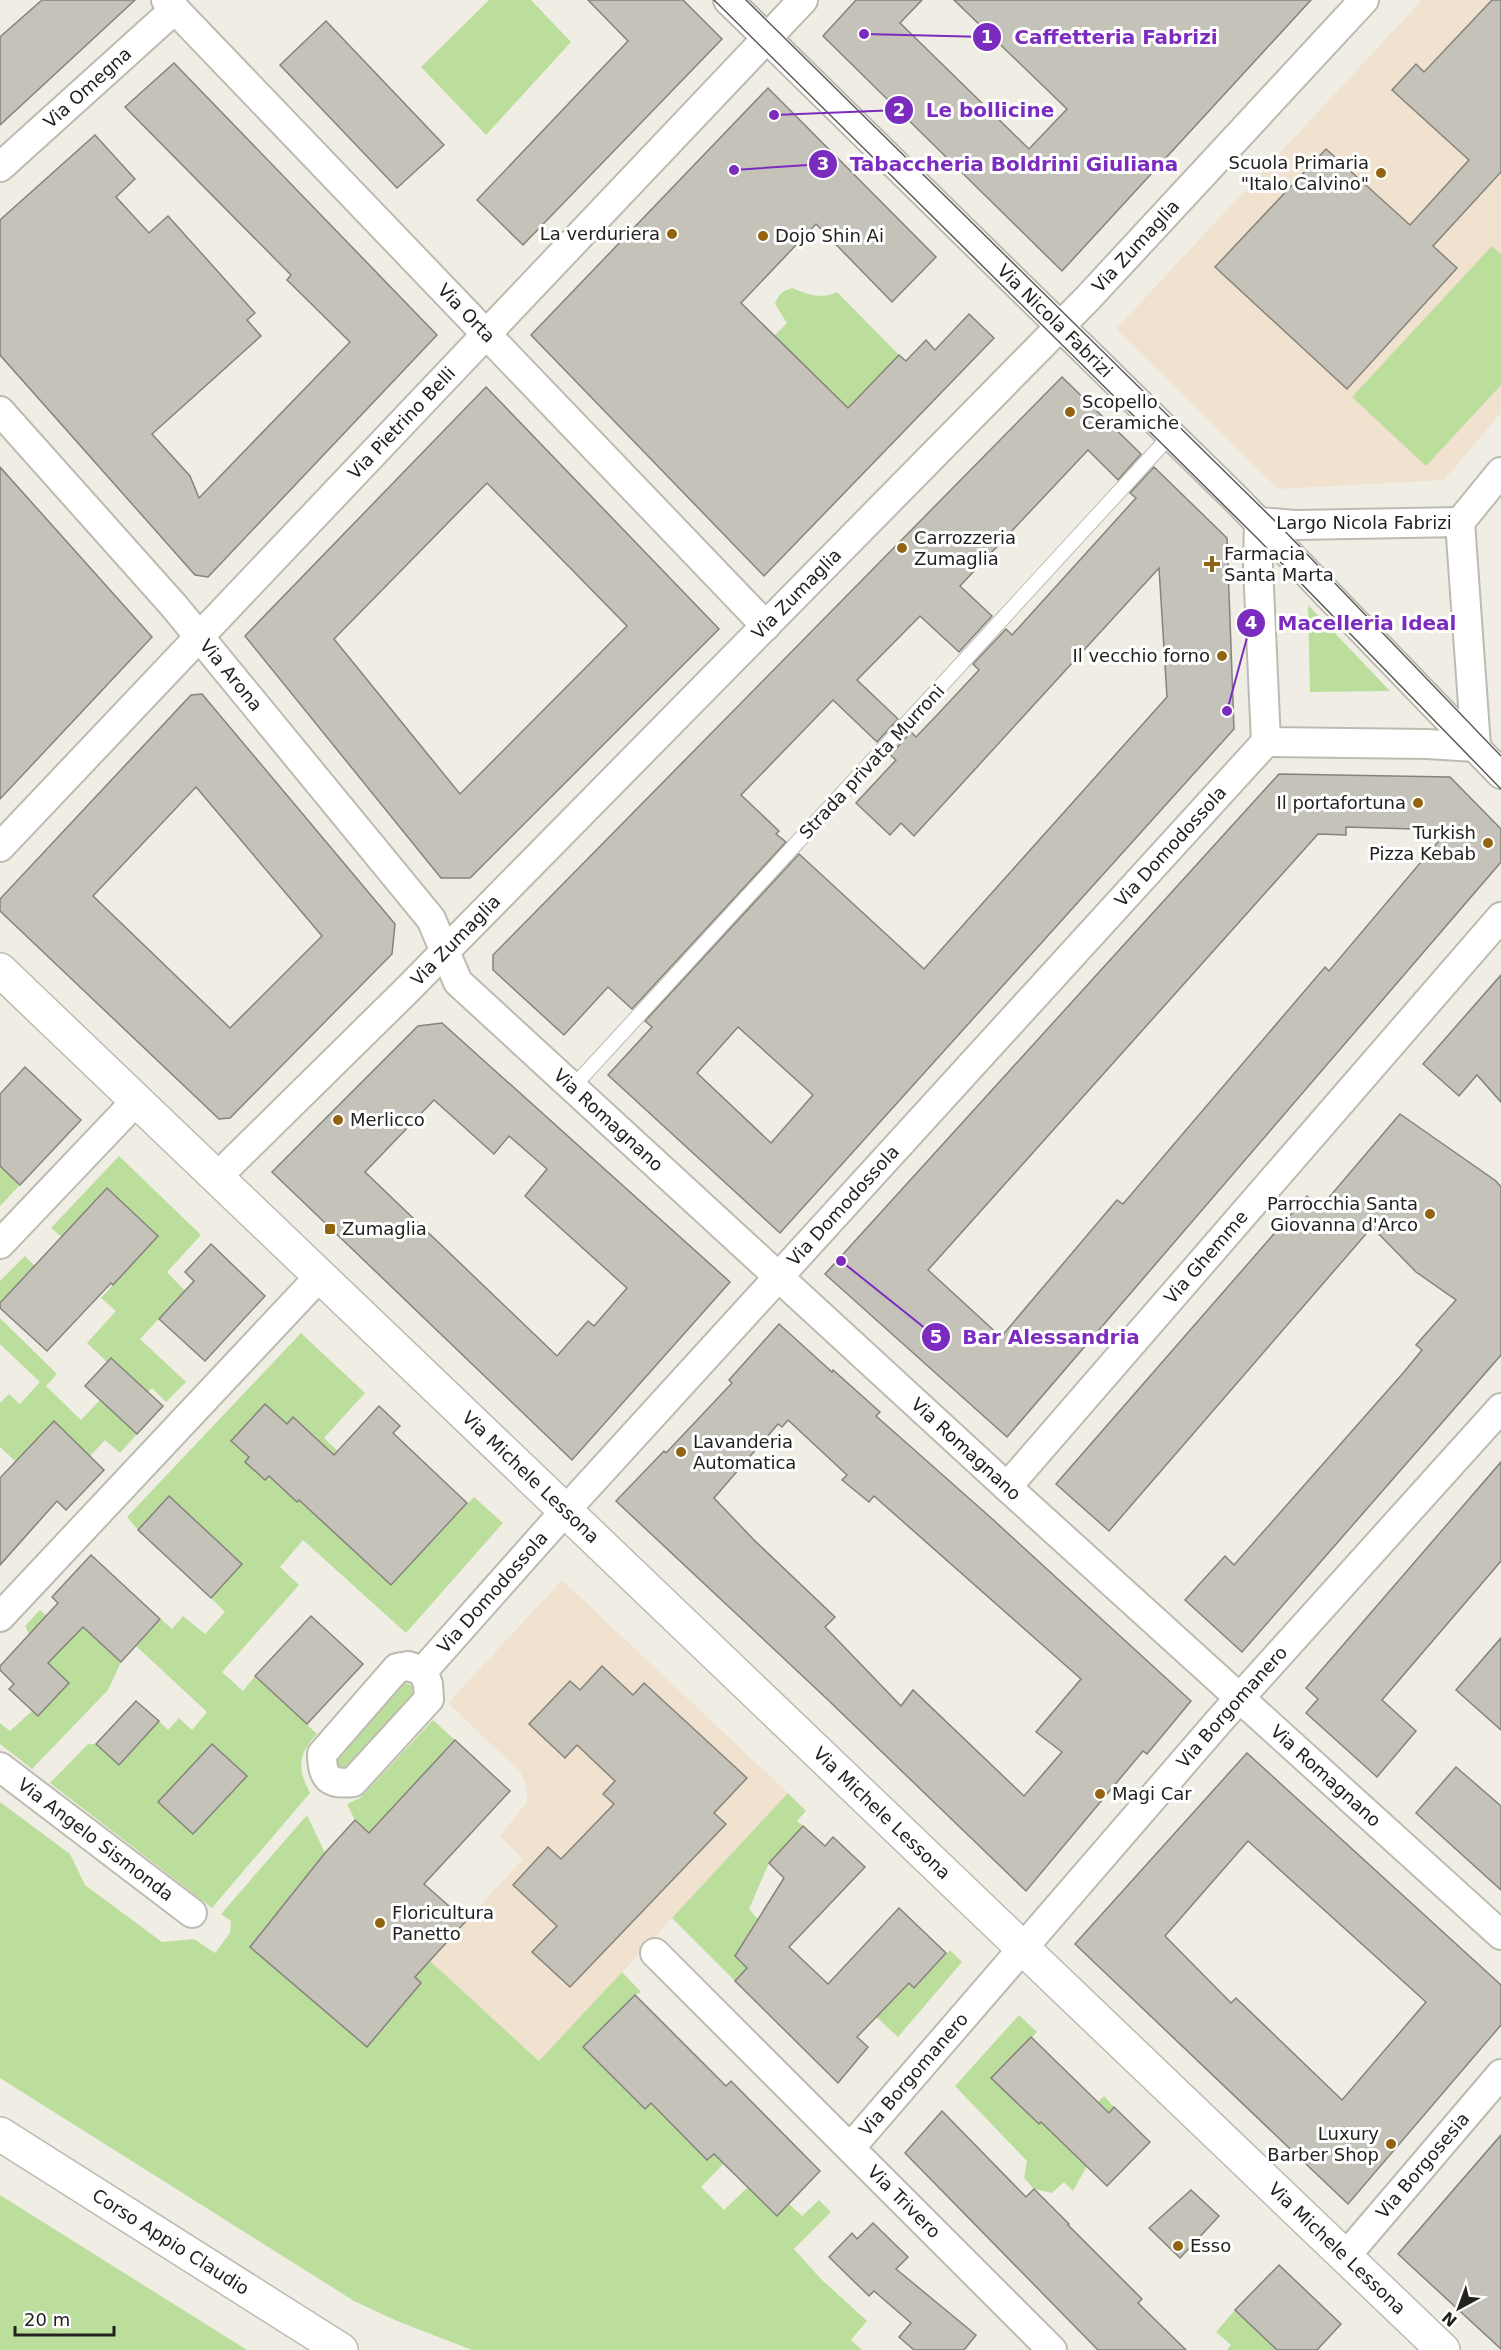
<svg xmlns="http://www.w3.org/2000/svg" width="1501" height="2350" font-family="'DejaVu Sans',sans-serif">
	<style>
		.education { fill: #f0e2cf }
		.green { fill: #bcde9d }
		.building { fill: #c5c2b9; stroke: #85837b; stroke-width: 1.5; fill-rule: evenodd }
		.lines { fill: none; stroke-linecap: round; stroke-linejoin: round }
		.service-casing { stroke: #bdbbb1; stroke-width: 16 }
		.minor-casing { stroke: #bdbbb1; stroke-width: 32 }
		.tertiary-casing { stroke: #bdbbb1; stroke-width: 36 }
		.service { stroke: #fff; stroke-width: 14 }
		.minor { stroke: #fff; stroke-width: 28 }
		.tertiary { stroke: #fff; stroke-width: 33 }
		.tram { stroke: #5b5a55; stroke-width: 1.5 }
		.poi-dot { fill: #926411; stroke: #fff; stroke-width: 2 }
		.labels { text-anchor: middle; stroke-width: 6; stroke-linejoin: round; paint-order: stroke }
		.street-label { font-size: 18px; fill: #23221f; stroke: #fff }
		.poi-label { font-size: 18px; fill: #23221f; stroke: #fff; text-anchor: start }
		.leader { fill: none; stroke: #7b2cbf; stroke-width: 2 }
		.callout-dot { fill: #7b2cbf; stroke: #fff; stroke-width: 2 }
		.mark-label { font-size: 18px; text-anchor: middle; font-weight: bold; fill: #fff }
		.callout-label { font-size: 20px; text-anchor: middle; font-weight: bold; fill: #7b2cbf; stroke: #fff; stroke-width: 6; stroke-linejoin: round; paint-order: stroke }
	</style>
	<rect width="100%" height="100%" fill="#f0eee4"/>
	<g class="education">
		<polygon points="1422,0 1501,0 1501,413 1444,480 1278,489 1116,329"/>
		<polygon points="562,1580 788,1793 540,2061 429,1961 523,1859 500,1836 527,1802 527,1790 521,1773 448,1703"/>
	</g>
	<g class="green">
		<polygon points="489,0 531,0 571,42 486,135 421,67"/>
		<polygon points="1492,246 1501,254 1501,385 1426,466 1352,397"/>
		<path d="M792 288C808 294 820 300 837 292L899 355 848 408 774 336 787 323 775 304C779 294 782 291 792 288Z"/>
		<polygon points="1308,605 1390,691 1310,692"/>
		<polygon points="119,1156 201,1235 167,1272 185,1291 140,1339 186,1382 166,1402 152,1388 148,1392 112,1358 107,1362 87,1343 116,1311 101,1298 158,1235 107,1188 62,1237 51,1228"/>
		<polygon points="0,1166 20,1185 0,1206"/>
		<polygon points="25,1256 35,1266 0,1303 0,1281"/>
		<polygon points="0,1318 57,1374 46,1386 81,1420 100,1400 137,1434 120,1453 105,1440 90,1456 16,1462 0,1447 0,1403 9,1394 20,1404 40,1382 0,1344"/>
		<path d="M301 1333 365 1393 324 1438 358 1470 391 1585 474 1497 503 1523 406 1633 303 1540 280 1567 299 1585 222 1672 243 1691 255 1676 317 1734C298 1754 297 1768 310 1793L212 1908 50 1783 88 1744H96L159 1721 168 1730 179 1718 192 1730 207 1712 136 1646 161 1619 172 1629 183 1616 205 1634 225 1612 211 1598 242 1564 169 1497 138 1530 127 1517Z"/>
		<polygon points="40,1610 59,1628 70,1615 121,1662 108,1690 32,1769 0,1744 0,1723 10,1731 32,1711 38,1716 69,1683 48,1663 54,1657 29,1634 25,1626"/>
		<polygon points="405,1683 411,1685 415,1690 415,1697 351,1768 344,1768 339,1766 337,1760 339,1753 401,1685"/>
		<polygon points="433,1720 455,1740 389,1811 444,1862 424,1884 355,1820 347,1804 360,1798"/>
		<polygon points="788,1793 806,1811 797,1821 803,1826 769,1863 749,1909 758,1919 735,1955 747,1968 735,1981 672,1918"/>
		<polygon points="0,1802 70,1854 85,1885 162,1942 194,1939 215,1953 230,1933 231,1921 221,1914 307,1815 325,1853 430,1948 430,1961 539,2061 622,1972 641,1992 635,1995 584,2047 645,2109 667,2087 681,2133 707,2160 726,2142 736,2151 701,2187 724,2210 748,2187 777,2215 789,2204 802,2216 819,2200 831,2212 794,2249 820,2278 867,2321 851,2340 862,2350 472,2350 397,2321 354,2301 0,2078"/>
		<polygon points="950,1950 962,1962 898,2037 834,1978 852,1959 895,1998 909,1983 914,1988"/>
		<polygon points="1019,2015 1037,2032 992,2079 1039,2124 1060,2103 1079,2121 1104,2096 1114,2107 1072,2151 1087,2166 1073,2191 1064,2182 1052,2193 1034,2189 1024,2178 1027,2161 955,2086"/>
		<polygon points="0,2195 247,2350 0,2350"/>
		<polygon points="1235,2310 1277,2350 1227,2350 1231,2345 1216,2332"/>
	</g>
	<g class="building">
		<polygon points="42,0 135,0 0,125 0,37"/>
		<polygon points="588,0 683,0 722,39 523,245 477,200 628,41"/>
		<polygon points="856,0 922,0 900,23 1029,149 1067,109 954,0 1311,0 1062,271 823,36"/>
		<polygon points="1492,0 1501,0 1501,172 1433,246 1457,268 1347,389 1215,267 1326,149 1410,225 1469,160 1392,90 1416,64 1424,72"/>
		<polygon points="326,21 444,145 397,188 280,65"/>
		<polygon points="174,63 437,335 208,577 195,575 0,355 0,220 95,135 135,179 116,197 149,233 168,216 255,313 247,320 261,336 152,434 190,476 199,498 350,342 287,280 291,275 125,107"/>
		<polygon points="768,88 936,257 892,302 816,224 741,303 848,408 899,355 906,361 926,340 935,350 969,314 994,338 764,576 531,335"/>
		<polygon points="1062,377 1141,454 1118,480 1088,450 960,586 992,616 959,652 920,616 857,680 898,719 877,742 833,700 741,795 779,831 776,834 786,842 632,1009 608,987 564,1035 493,970 493,955"/>
		<path d="M486 387 719 629 470 878H441L245 636ZM487 483 627 626 460 794 334 639Z"/>
		<polygon points="0,467 152,637 0,799"/>
		<path d="M1154 467 1227 538 1234 729 780 1233 608 1075 652 1027 645 1021 799 854 924 969 956 933 1167 697 1159 568 914 836 901 823 890 835 856 803 896 760 890 755 911 732 916 737 938 714 979 670 973 664 1006 629 1012 635 1136 498 1130 493ZM738 1027 813 1095 771 1143 697 1073Z"/>
		<path d="M202 694 395 924 392 954 230 1118 219 1119 0 911V899L191 695ZM196 787 322 936 230 1028 93 896Z"/>
		<path d="M1279 774 1450 777 1501 829V862L1007 1437 825 1274ZM1346 827 1448 830 1329 971 1325 967 1123 1204 1117 1200 1001 1337 928 1270 1318 834 1346 835Z"/>
		<polygon points="1501,975 1501,1102 1477,1075 1459,1096 1423,1064"/>
		<path d="M442 1023 730 1282 572 1460 272 1172 418 1026ZM434 1100 494 1154 509 1136 547 1169 525 1196 627 1288 594 1326 588 1321 557 1356 365 1172Z"/>
		<polygon points="25,1067 81,1120 20,1185 0,1166 0,1094"/>
		<polygon points="1400,1114 1496,1181 1501,1187 1501,1355 1242,1652 1185,1600 1225,1556 1234,1565 1404,1372 1422,1350 1416,1345 1456,1300 1416,1272 1372,1227 1109,1531 1056,1484 1307,1196 1320,1208"/>
		<polygon points="107,1188 158,1236 113,1285 111,1283 47,1351 0,1308 0,1303"/>
		<polygon points="211,1244 265,1296 205,1361 159,1319 194,1281 185,1272"/>
		<path d="M779 1324 832 1372 833 1370 880 1412 876 1416 989 1516 1191 1701 1147 1754 1143 1751 1026 1891 826 1698 616 1501 664 1451 666 1453 732 1383 729 1380ZM788 1420 847 1475 842 1480 869 1502 874 1496 1081 1679 1036 1732 1062 1752 1024 1796 913 1690 901 1706 825 1627 835 1617 754 1540 714 1498 778 1424 782 1427Z"/>
		<polygon points="111,1358 163,1406 137,1434 85,1386"/>
		<polygon points="265,1404 287,1424 293,1417 334,1455 379,1406 400,1426 393,1433 467,1503 391,1585 299,1500 297,1502 269,1476 265,1480 245,1462 249,1457 231,1441"/>
		<polygon points="54,1421 104,1470 66,1510 57,1501 0,1565 0,1478"/>
		<polygon points="1501,1462 1501,1561 1382,1700 1416,1731 1377,1777 1306,1713 1318,1699 1306,1688"/>
		<polygon points="169,1496 242,1564 211,1598 138,1530"/>
		<polygon points="91,1555 160,1619 121,1662 83,1627 48,1663 69,1683 38,1716 9,1689 14,1684 0,1670 0,1666 58,1603 52,1597"/>
		<polygon points="311,1616 363,1664 307,1724 255,1676"/>
		<polygon points="1501,1638 1501,1730 1456,1690"/>
		<polygon points="602,1666 633,1695 644,1683 747,1778 714,1813 726,1824 570,1987 532,1952 557,1926 513,1885 548,1847 561,1859 614,1804 603,1794 615,1781 577,1745 565,1758 529,1724 570,1681 580,1690"/>
		<polygon points="136,1701 159,1721 119,1765 96,1744"/>
		<polygon points="455,1740 510,1791 424,1884 466,1921 415,1977 421,1983 367,2047 250,1947 325,1853 355,1820 369,1833"/>
		<polygon points="212,1744 247,1776 193,1834 158,1802"/>
		<path d="M1247 1753 1501 1985V2025L1348 2204 1075 1944ZM1248 1841 1426 2002 1342 2100 1236 1998 1231 2003 1165 1936Z"/>
		<polygon points="1456,1767 1501,1806 1501,1890 1416,1813"/>
		<polygon points="803,1826 825,1846 833,1837 865,1867 789,1947 828,1984 899,1908 946,1953 914,1988 909,1983 857,2037 868,2047 838,2083 735,1981 747,1968 735,1956 784,1878 769,1863"/>
		<polygon points="635,1995 726,2086 731,2081 820,2171 777,2216 714,2154 707,2160 651,2103 645,2109 583,2047"/>
		<polygon points="1031,2037 1109,2113 1114,2107 1150,2142 1107,2186 1041,2122 1039,2124 991,2078"/>
		<polygon points="942,2111 1026,2197 1034,2189 1069,2224 1068,2225 1142,2299 1138,2303 1186,2350 1098,2350 905,2153"/>
		<polygon points="1501,2135 1501,2349 1398,2254"/>
		<polygon points="1191,2190 1219,2216 1180,2258 1149,2228"/>
		<polygon points="873,2223 908,2257 896,2269 976,2335 964,2350 914,2350 899,2337 911,2323 874,2291 869,2296 829,2257 852,2233 857,2239"/>
		<polygon points="1279,2265 1341,2324 1317,2350 1277,2350 1235,2310"/>
	</g>
	<g class="lines">
		<defs>
			<polyline id="service" points="572,1088 1171,435"/>
			<g id="minor">
				<path id="s1" d="M166 0 766 626"/>
				<path id="s2" d="M728 0 1238 501 1501 774"/>
				<path id="s3" d="M0 167 175 9"/>
				<path id="s4" d="M0 411 174 606 431 919 458 982 1007 1487 1501 1935"/>
				<polygon points="1259,522 1295,525 1460,522 1476,747 1427,744 1266,742 1258,566"/>
				<polyline points="1460,522 1501,472"/>
				<path id="s5" d="M0 847 803 0"/>
				<path id="s6" d="M217 1177 406 991 1088 298 1364 0"/>
				<polyline points="0,1244 137,1100"/>
				<path id="s7" d="M1007 1487 1501 917"/>
				<polyline points="0,1617 319,1277"/>
				<path d="M408 1666 423 1671 428 1684 429 1699 353 1782C329 1785 322 1778 322 1754L397 1668Z"/>
				<path id="s8" d="M423 1671 565 1511 1266 742"/>
				<path id="s9" d="M0 1767 192 1913"/>
				<path id="s10" d="M655 1953 1052 2350"/>
				<path id="s11" d="M851 2147 1219 1721 1501 1408"/>
				<path id="s12" d="M1345 2257 1501 2074"/>
			</g>
			<g id="tertiary">
				<path id="s13" d="M0 970 1443 2350"/>
				<path id="s14" d="M0 2134 341 2350"/>
			</g>
		</defs>
		<use href="#service" class="service-casing"/>
		<use href="#minor" class="minor-casing"/>
		<use href="#tertiary" class="tertiary-casing"/>
		<use href="#service" class="service"/>
		<use href="#minor" class="minor"/>
		<use href="#tertiary" class="tertiary"/>
		<g class="tram">
			<polyline points="714,0 1258,539 1501,789"/>
			<polyline points="746,0 1278,524 1501,756"/>
		</g>
	</g>
	<g class="poi-dot">
		<circle cx="1381" cy="173" r="6"/>
		<circle cx="672" cy="234" r="6"/>
		<circle cx="763" cy="236" r="6"/>
		<circle cx="1070" cy="412" r="6"/>
		<circle cx="902" cy="548" r="6"/>
		<path d="M1209 555h6v6h6v6h-6v6h-6v-6h-6v-6h6z"/>
		<circle cx="1222" cy="656" r="6"/>
		<circle cx="1418" cy="803" r="6"/>
		<circle cx="1488" cy="843" r="6"/>
		<circle cx="338" cy="1120" r="6"/>
		<circle cx="1430" cy="1214" r="6"/>
		<rect x="324" y="1223" width="12" height="12" rx="3"/>
		<circle cx="681" cy="1452" r="6"/>
		<circle cx="1100" cy="1794" r="6"/>
		<circle cx="380" cy="1923" r="6"/>
		<circle cx="1391" cy="2144" r="6"/>
		<circle cx="1178" cy="2246" r="6"/>
	</g>
	<g class="labels">
		<g class="street-label">
			<text dy="6" stroke="none"><textPath href="#s3" startOffset="118">Via Omegna</textPath></text>
			<text dy="6" stroke="none"><textPath href="#s6" startOffset="1308">Via Zumaglia</textPath></text>
			<text dy="6" stroke="none"><textPath href="#s1" startOffset="434">Via Orta</textPath></text>
			<text dy="6" stroke="none"><textPath href="#s2" startOffset="458">Via Nicola Fabrizi</textPath></text>
			<text dy="6" stroke="none"><textPath href="#s5" startOffset="584">Via Pietrino Belli</textPath></text>
			<text x="1364" y="529">Largo Nicola Fabrizi</text>
			<text dy="6" stroke="none"><textPath href="#s6" startOffset="822">Via Zumaglia</textPath></text>
			<text dy="6" stroke="none"><textPath href="#s4" startOffset="351">Via Arona</textPath></text>
			<text transform="translate(872 762) rotate(-47)" y="6">Strada privata Murroni</text>
			<text dy="6" stroke="none"><textPath href="#s8" startOffset="1113">Via Domodossola</textPath></text>
			<text dy="6" stroke="none"><textPath href="#s6" startOffset="336">Via Zumaglia</textPath></text>
			<text dy="6" stroke="none"><textPath href="#s4" startOffset="939">Via Romagnano</textPath></text>
			<text dy="6" stroke="none"><textPath href="#s8" startOffset="627">Via Domodossola</textPath></text>
			<text dy="6" stroke="none"><textPath href="#s7" startOffset="304">Via Ghemme</textPath></text>
			<text dy="6" stroke="none"><textPath href="#s4" startOffset="1425">Via Romagnano</textPath></text>
			<text dy="6" stroke="none"><textPath href="#s13" startOffset="734">Via Michele Lessona</textPath></text>
			<text dy="6" stroke="none"><textPath href="#s8" startOffset="105">Via Domodossola</textPath></text>
			<text dy="6" stroke="none"><textPath href="#s11" startOffset="582">Via Borgomanero</textPath></text>
			<text dy="6" stroke="none"><textPath href="#s4" startOffset="1911">Via Romagnano</textPath></text>
			<text dy="6" stroke="none"><textPath href="#s13" startOffset="1220">Via Michele Lessona</textPath></text>
			<text dy="6" stroke="none"><textPath href="#s9" startOffset="120">Via Angelo Sismonda</textPath></text>
			<text dy="6" stroke="none"><textPath href="#s11" startOffset="96">Via Borgomanero</textPath></text>
			<text dy="6" stroke="none"><textPath href="#s12" startOffset="120">Via Borgosesia</textPath></text>
			<text dy="6" stroke="none"><textPath href="#s10" startOffset="352">Via Trivero</textPath></text>
			<text dy="6" stroke="none"><textPath href="#s14" startOffset="202">Corso Appio Claudio</textPath></text>
			<text dy="6" stroke="none"><textPath href="#s13" startOffset="1850">Via Michele Lessona</textPath></text>
		</g>
		<g class="poi-label">
			<text x="1369" y="169" text-anchor="end">Scuola Primaria<tspan x="1369" dy="21">"Italo Calvino"</tspan></text>
			<text x="660" y="240" text-anchor="end">La verduriera</text>
			<text x="775" y="242">Dojo Shin Ai</text>
			<text x="1082" y="408">Scopello<tspan x="1082" dy="21">Ceramiche</tspan></text>
			<text x="914" y="544">Carrozzeria<tspan x="914" dy="21">Zumaglia</tspan></text>
			<text x="1224" y="560">Farmacia<tspan x="1224" dy="21">Santa Marta</tspan></text>
			<text x="1210" y="662" text-anchor="end">Il vecchio forno</text>
			<text x="1406" y="809" text-anchor="end">Il portafortuna</text>
			<text x="1476" y="839" text-anchor="end">Turkish<tspan x="1476" dy="21">Pizza Kebab</tspan></text>
			<text x="350" y="1126">Merlicco</text>
			<text x="1418" y="1210" text-anchor="end">Parrocchia Santa<tspan x="1418" dy="21">Giovanna d'Arco</tspan></text>
			<text x="342" y="1235">Zumaglia</text>
			<text x="693" y="1448">Lavanderia<tspan x="693" dy="21">Automatica</tspan></text>
			<text x="1112" y="1800">Magi Car</text>
			<text x="392" y="1919">Floricultura<tspan x="392" dy="21">Panetto</tspan></text>
			<text x="1379" y="2140" text-anchor="end">Luxury<tspan x="1379" dy="21">Barber Shop</tspan></text>
			<text x="1190" y="2252">Esso</text>
		</g>
	</g>
	<path class="leader" d="M864 34L987 37M774 115L899 110M734 170L823 164M1227 711L1251 623M841 1261L936 1337"/>
	<g class="callout-dot">
		<circle cx="864" cy="34" r="6"/>
		<circle cx="774" cy="115" r="6"/>
		<circle cx="734" cy="170" r="6"/>
		<circle cx="1227" cy="711" r="6"/>
		<circle cx="841" cy="1261" r="6"/>
		<circle cx="987" cy="37" r="15"/>
		<circle cx="899" cy="110" r="15"/>
		<circle cx="823" cy="164" r="15"/>
		<circle cx="1251" cy="623" r="15"/>
		<circle cx="936" cy="1337" r="15"/>
	</g>
	<g class="mark-label">
		<text x="987" y="43">1</text>
		<text x="899" y="116">2</text>
		<text x="823" y="170">3</text>
		<text x="1251" y="629">4</text>
		<text x="936" y="1343">5</text>
	</g>
	<g class="callout-label">
		<text x="1116" y="44">Caffetteria Fabrizi</text>
		<text x="990" y="117">Le bollicine</text>
		<text x="1014" y="171">Tabaccheria Boldrini Giuliana</text>
		<text x="1367" y="630">Macelleria Ideal</text>
		<text x="1051" y="1344">Bar Alessandria</text>
	</g>
	<g transform="translate(1459 2308) rotate(221)" stroke="#ffffff" stroke-width="4.5" paint-order="stroke">
	<path d="M0-4.5L10 22L0 15L-10 22Z" fill="#23221f"/>
	<text y="-9" font-size="16" font-weight="bold" text-anchor="middle" fill="#23221f">N</text>
	</g>
	<path d="M15 2326v9h99v-9" fill="none" stroke="#23221f" stroke-width="3"/>
	<text x="24" y="2326" font-size="18" fill="#23221f" stroke="#ffffff" stroke-width="4.5" paint-order="stroke">20 m</text>
</svg>
